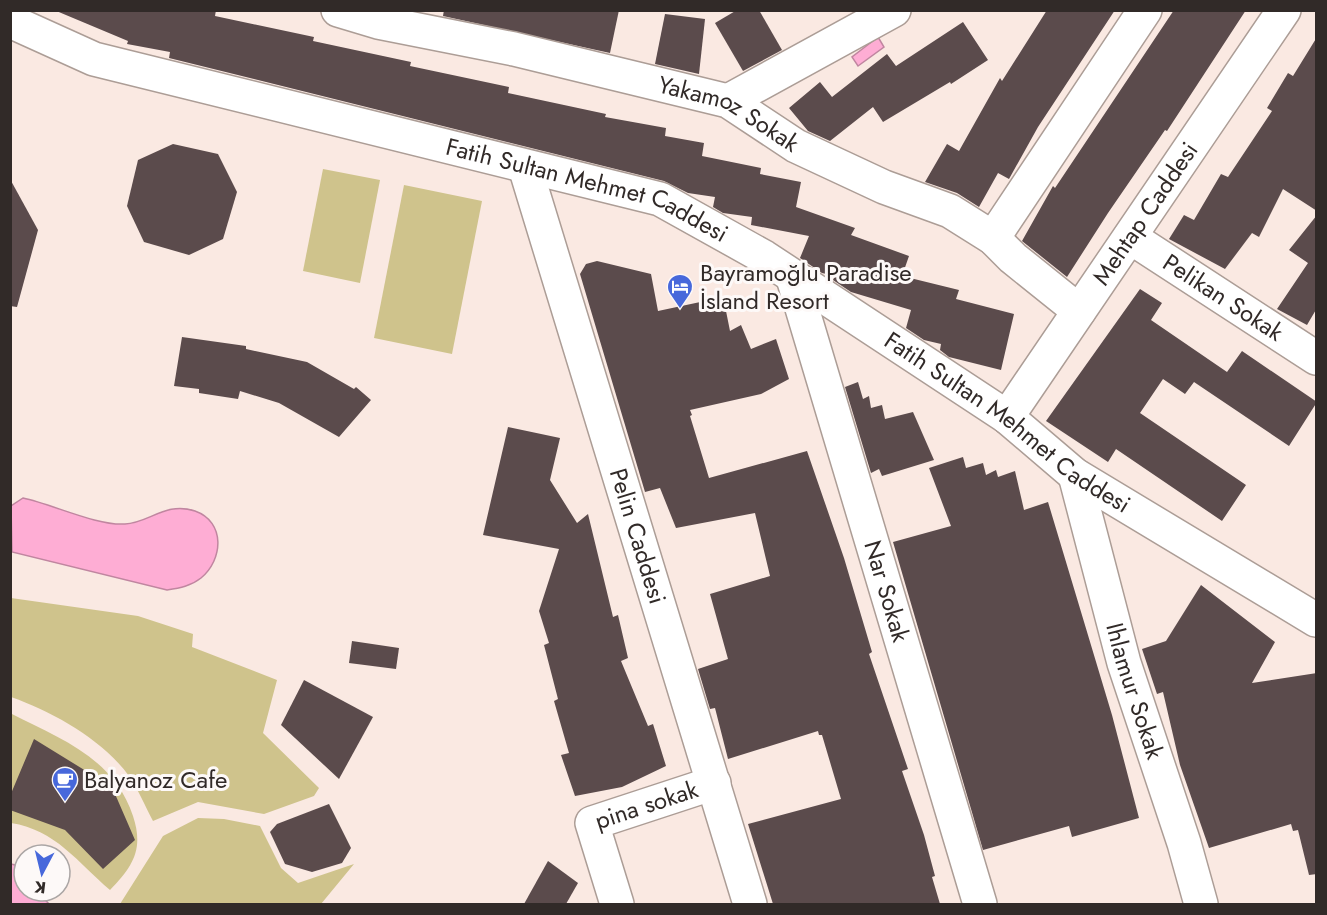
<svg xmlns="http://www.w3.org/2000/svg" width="1327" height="915" font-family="Jost,sans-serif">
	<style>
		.green { fill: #cfc38c }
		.water { fill: #feadd4; stroke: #c086a0; stroke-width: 1.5 }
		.building { fill: #5b4b4c }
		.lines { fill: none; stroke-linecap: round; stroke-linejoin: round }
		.minor-casing { stroke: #ac9d96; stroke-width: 36 }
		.minor { stroke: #fff; stroke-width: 33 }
		.labels { text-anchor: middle; stroke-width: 6; stroke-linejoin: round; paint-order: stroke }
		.street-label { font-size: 24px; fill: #312a28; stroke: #fdf9f8 }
		.poi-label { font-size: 24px; fill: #312a28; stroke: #fdf9f8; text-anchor: start }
	</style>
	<rect width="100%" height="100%" fill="#fae9e2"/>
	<g class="green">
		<polygon points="323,169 380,180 360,283 303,271"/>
		<polygon points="404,185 482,201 452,354 374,338"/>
		<path d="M11 598 138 616 193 634 192 647 277 680 263 733 319 788 314 796 264 814 198 802 153 821C145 806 138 789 129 776 102 739 53 712 11 697Z"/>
		<path d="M10 713C61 739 114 758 133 816 144 849 133 866 110 890 77 862 56 830 11 823Z"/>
		<polygon points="198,818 224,819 260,826 281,868 298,883 354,864 321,904 120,904 163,836"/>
	</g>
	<g class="water">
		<polygon points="878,37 884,47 858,66 852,57"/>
		<path d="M23 498C52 504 97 526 125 524 149 523 166 501 195 511 226 522 223 560 201 578 191 586 180 588 167 590L12 552 11 506Z"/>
		<polygon points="11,864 15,865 24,875 24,891 37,891 49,904 11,904"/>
	</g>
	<g class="building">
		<polygon points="54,10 216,10 215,16 314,37 313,41 411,62 410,66 509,87 508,93 606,114 605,117 666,128 665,136 704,143 702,156 761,168 760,174 801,182 796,207 855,228 851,235 909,256 902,276 959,290 956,299 1014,314 1001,370 949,357 940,350 941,344 924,340 906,328 911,310 851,292 833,280 835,276 822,273 800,258 809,236 751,225 752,217 723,213 713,207 715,197 688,193 664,181 169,58 170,52 127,44 128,41"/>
		<polygon points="444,10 619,10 610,53 443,16"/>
		<polygon points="737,10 759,10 782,50 743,71 715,23"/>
		<polygon points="1047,10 1115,10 1038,127 1009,179 998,173 979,207 957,193 925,182 947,144 959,151 1000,78 1002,81"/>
		<polygon points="1174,10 1246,10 1167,131 1165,130 1108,213 1067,277 1022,241 1053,186 1055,188"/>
		<polygon points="665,14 705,19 699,74 655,64"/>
		<polygon points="963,22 988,60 951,84 950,82 883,122 873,107 830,141 808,131 789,108 820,82 832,97 887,54 896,66"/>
		<polygon points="1317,37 1317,211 1283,189 1259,237 1252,233 1225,269 1169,239 1184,215 1194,220 1221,174 1228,177 1272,111 1267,108 1288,73 1293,76"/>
		<polygon points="173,144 218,154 237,192 223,239 189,255 144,242 127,206 138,160"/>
		<polygon points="10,179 38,230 17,307 10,306"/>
		<polygon points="1317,215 1317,308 1307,325 1277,309 1308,263 1289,250"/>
		<polygon points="597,261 651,274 658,311 705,301 709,311 725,306 730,331 741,325 751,349 776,339 789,379 761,394 690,410 692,415 690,416 709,478 807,451 844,558 872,652 869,654 908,769 902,771 924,835 935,876 932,877 940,904 773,904 748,824 841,799 822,735 819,735 818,731 728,759 715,708 710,709 698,669 728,659 710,594 770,576 755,513 676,528 660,488 645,492 580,274 586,264"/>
		<polygon points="1140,289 1162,303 1151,320 1227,372 1242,351 1317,402 1289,446 1194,382 1185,394 1163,379 1140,413 1246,485 1222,521 1116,449 1108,462 1046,421"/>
		<polygon points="182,337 246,346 246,349 307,362 354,389 356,387 371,400 339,437 279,403 240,391 238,399 199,393 199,389 174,386"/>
		<polygon points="858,382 863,399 869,396 871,408 882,405 885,419 913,412 934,460 882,476 879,469 871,473 845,387"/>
		<polygon points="508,427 560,438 550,480 577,523 588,514 613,617 618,615 628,658 621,661 648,726 653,724 666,766 622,787 575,796 561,755 569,753 554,701 558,699 544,645 549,643 539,611 559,549 483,535"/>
		<polygon points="963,457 966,468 983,463 986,475 996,470 998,477 1015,471 1024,510 1048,502 1112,715 1139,818 1072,837 1069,826 983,850 893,542 951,526 929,468"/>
		<polygon points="1201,585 1275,642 1252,683 1317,673 1317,874 1309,875 1298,830 1293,831 1291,824 1209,848 1180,765 1163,692 1157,694 1142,649 1166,641"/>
		<polygon points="352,641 399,648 396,669 349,663"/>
		<polygon points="304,680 373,717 339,779 281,725"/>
		<polygon points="34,739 112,787 135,840 103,869 65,830 10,810 10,796"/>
		<polygon points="329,804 351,848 342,863 312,872 285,864 270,832 277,824"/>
		<polygon points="548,861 578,883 566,904 524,904"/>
	</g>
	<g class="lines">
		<defs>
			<g id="minor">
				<path id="s1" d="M338 10 378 22 514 49 728 101 796 146 884 187 950 211 993 238 1013 258 1079 311"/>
				<path id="s2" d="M10 21 94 59 660 199 764 257 1007 417 1075 475 1316 620"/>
				<polyline points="728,101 894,10"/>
				<path id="s3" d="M525 167 750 904"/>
				<path id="s4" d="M1130 237 1316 358"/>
				<polyline points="993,238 1145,10"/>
				<path id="s5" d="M793 278 980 904"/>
				<path id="s6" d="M1007 417 1284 10"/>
				<path id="s7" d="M1075 475 1124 663 1184 843 1201 904"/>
				<path id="s8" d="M617 904 592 823 714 783"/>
			</g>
		</defs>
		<use href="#minor" class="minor-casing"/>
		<use href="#minor" class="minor"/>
	</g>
	<defs>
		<symbol id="hotel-pin" viewBox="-11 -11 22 30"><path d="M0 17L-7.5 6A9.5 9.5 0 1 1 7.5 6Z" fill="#4768db" stroke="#fdf9f8"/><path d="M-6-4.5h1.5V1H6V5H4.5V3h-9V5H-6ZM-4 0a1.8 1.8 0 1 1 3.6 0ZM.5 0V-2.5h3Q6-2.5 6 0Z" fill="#fff"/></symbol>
		<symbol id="cafe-pin" viewBox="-11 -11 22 30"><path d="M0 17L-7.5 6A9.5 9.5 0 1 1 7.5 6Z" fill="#4768db" stroke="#fdf9f8"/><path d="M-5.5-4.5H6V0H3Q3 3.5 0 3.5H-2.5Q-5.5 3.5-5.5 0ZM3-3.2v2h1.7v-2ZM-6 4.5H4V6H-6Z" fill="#fff"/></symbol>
	</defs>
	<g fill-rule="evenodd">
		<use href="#hotel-pin" x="665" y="272" width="30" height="40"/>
		<use href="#cafe-pin" x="50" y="765" width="30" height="40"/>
	</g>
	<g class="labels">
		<g class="street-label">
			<text dy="8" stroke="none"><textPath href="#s1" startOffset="406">Yakamoz Sokak</textPath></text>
			<text dy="8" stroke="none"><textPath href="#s2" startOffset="603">Fatih Sultan Mehmet Caddesi</textPath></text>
			<text dy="8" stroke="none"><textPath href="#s6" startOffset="246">Mehtap Caddesi</textPath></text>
			<text dy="8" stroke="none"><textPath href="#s4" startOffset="111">Pelikan Sokak</textPath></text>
			<text dy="8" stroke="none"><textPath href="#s2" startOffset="1089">Fatih Sultan Mehmet Caddesi</textPath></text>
			<text dy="8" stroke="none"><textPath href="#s3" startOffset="386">Pelin Caddesi</textPath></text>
			<text dy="8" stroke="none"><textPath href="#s5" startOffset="327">Nar Sokak</textPath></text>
			<text dy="8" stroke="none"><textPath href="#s7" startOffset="224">Ihlamur Sokak</textPath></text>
			<text dy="8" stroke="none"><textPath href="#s8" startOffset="142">pina sokak</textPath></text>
		</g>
		<g class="poi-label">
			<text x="700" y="281">Bayramoğlu Paradise<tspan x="700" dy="28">İsland Resort</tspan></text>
			<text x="84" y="788">Balyanoz Cafe</text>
		</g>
	</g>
	<rect width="1327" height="915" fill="none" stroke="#312a28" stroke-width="24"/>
	<g transform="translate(42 873) rotate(187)"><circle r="28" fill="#fdf9f8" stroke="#aba6a5" stroke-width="1.5"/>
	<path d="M0-4.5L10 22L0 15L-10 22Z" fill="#4768db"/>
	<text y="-9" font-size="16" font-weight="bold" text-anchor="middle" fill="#312a28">K</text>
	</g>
</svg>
